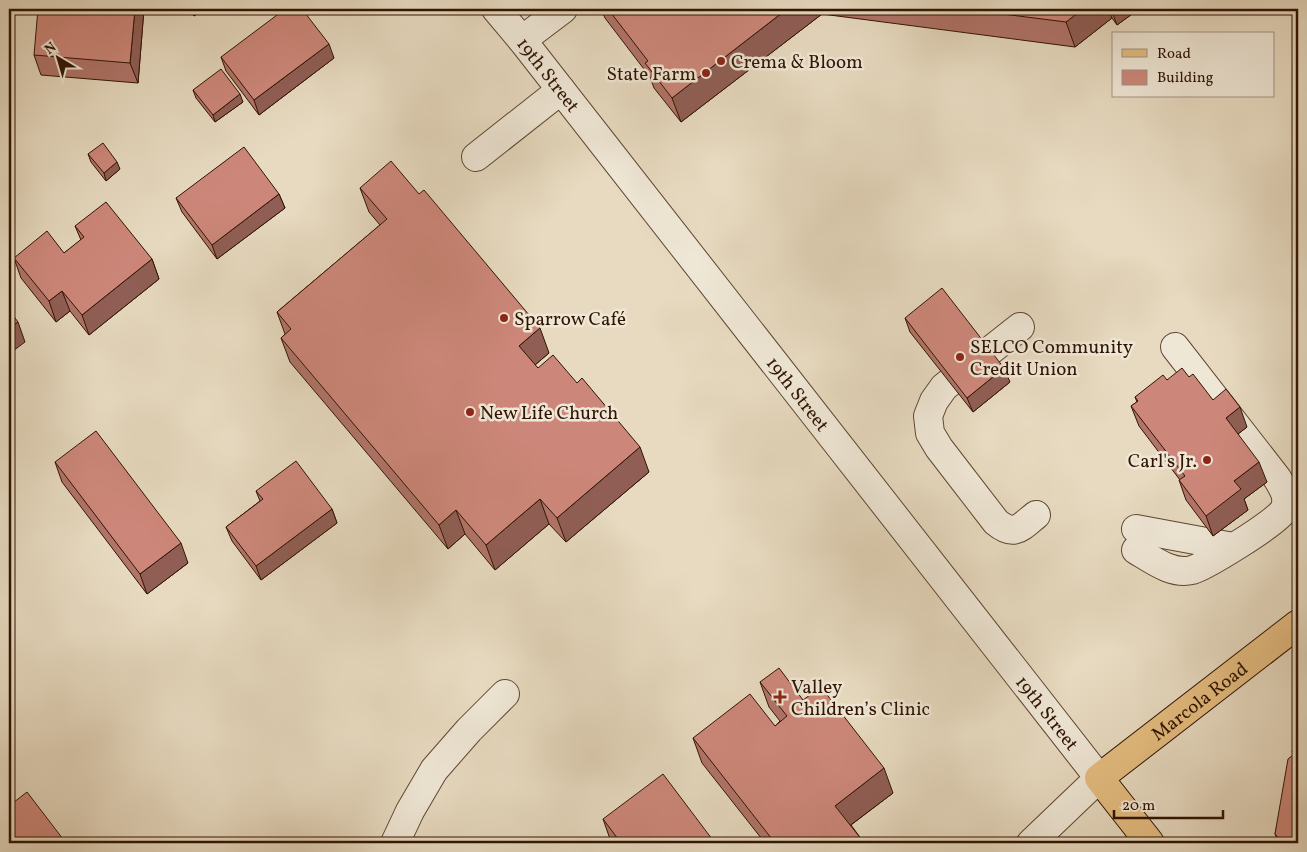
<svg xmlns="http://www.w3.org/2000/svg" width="1307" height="852" font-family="Vollkorn,serif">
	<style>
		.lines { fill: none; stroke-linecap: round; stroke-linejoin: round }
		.minor-casing { stroke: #5e4632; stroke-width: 30 }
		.major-casing { stroke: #301403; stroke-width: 30 }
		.minor { stroke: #efe7d6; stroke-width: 28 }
		.major { stroke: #e4bd80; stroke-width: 28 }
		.wall { fill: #b07469; stroke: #301403 }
		.shaded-wall { fill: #905e55; stroke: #301403 }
		.building { fill: #cd877a; stroke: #301403 }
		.poi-dot { fill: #8f2418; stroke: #efe7d6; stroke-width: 2 }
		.labels { text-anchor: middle; stroke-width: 5; stroke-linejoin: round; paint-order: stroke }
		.poi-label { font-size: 19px; fill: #301403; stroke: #efe7d6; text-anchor: start }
		.street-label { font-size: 19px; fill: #301403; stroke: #efe7d6 }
	</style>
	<rect width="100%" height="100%" fill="#e7dac0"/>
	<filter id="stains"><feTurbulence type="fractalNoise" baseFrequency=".004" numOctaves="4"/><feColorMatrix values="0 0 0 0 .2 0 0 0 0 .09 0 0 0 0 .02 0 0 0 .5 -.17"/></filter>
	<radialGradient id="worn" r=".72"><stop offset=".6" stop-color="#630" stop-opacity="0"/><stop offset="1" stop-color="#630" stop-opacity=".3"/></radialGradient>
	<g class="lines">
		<defs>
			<g id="minor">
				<path id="s1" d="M496 9 522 40 1099 778 1031 843"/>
				<polyline points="522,40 563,9"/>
				<polyline points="476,157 561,90"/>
				<path d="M1020 327 944 387 934 401 928 416 930 433 939 448 996 522C1014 537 1020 528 1036 515"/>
				<polyline points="1136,529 1233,547"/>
				<path d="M1136 550C1153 560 1172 575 1192 570 1206 566 1279 521 1284 510 1290 498 1283 488 1277 478L1175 347"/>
				<polyline points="395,843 410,811 434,770 469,730 505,694"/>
			</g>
			<g id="major">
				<path id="s2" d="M1150 843 1099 778 1298 624"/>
			</g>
		</defs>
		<use href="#minor" class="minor-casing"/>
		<use href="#major" class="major-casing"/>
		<use href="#minor" class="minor"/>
		<use href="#major" class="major"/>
	</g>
	<g class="wall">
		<polygon points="144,9 138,83 41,75 34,55"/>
		<polygon points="188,9 204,9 194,16"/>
		<polygon points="601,9 1139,9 1117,25 1112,18 1075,47 822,14 681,122 654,88 650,77 605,18"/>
		<polygon points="221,57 334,58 259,115 226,71"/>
		<polygon points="193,90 243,102 215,122 196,98"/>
		<polygon points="88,154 120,169 106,181 91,162"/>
		<polygon points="360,188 549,353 535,365 538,368 649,472 566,542 549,524 495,570 465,534 448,549 290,362 281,338 285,334 277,312 380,225 369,212"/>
		<polygon points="279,194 285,208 217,259 182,212 176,198"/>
		<polygon points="75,226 152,259 159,279 89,335 70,311 56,322 21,278 14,258 64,253 81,240"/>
		<polygon points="905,318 1010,382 973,412 910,332"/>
		<polygon points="1189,377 1213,400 1247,427 1238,434 1267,482 1244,499 1248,510 1213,536 1186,500 1179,480 1180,480 1139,426 1131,406 1137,402 1135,397 1167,380"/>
		<polygon points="55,462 188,563 147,594 62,482"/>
		<polygon points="256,491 332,509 337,523 261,580 232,541 226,527 260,501"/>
		<polygon points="760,682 803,700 893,793 851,825 862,840 863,843 765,843 702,763 693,738 775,726 780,721 769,707"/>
		<polygon points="1298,747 1298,843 1279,843 1275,834 1293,754 1292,751"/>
		<polygon points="603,819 715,843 613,843 610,839"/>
	</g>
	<g class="shaded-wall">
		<polygon points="135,9 144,9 138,83 130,63"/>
		<polygon points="191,9 204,9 194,16"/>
		<polygon points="787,9 820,9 822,14 681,122 672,98"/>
		<polygon points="1083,9 1108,9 1112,18 1075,47 1066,22"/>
		<polygon points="1111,9 1139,9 1117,25"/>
		<polygon points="329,44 334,58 259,115 254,100"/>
		<polygon points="240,94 243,102 215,122 213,115"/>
		<polygon points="117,162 120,169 106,181 104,173"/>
		<polygon points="279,194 285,208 217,259 212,245"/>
		<polygon points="152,259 159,279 89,335 82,315"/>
		<polygon points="62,291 70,311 56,322 49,301"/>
		<polygon points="18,322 25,342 9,354 9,328"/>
		<polygon points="540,328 549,353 528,371 519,346"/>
		<polygon points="1004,368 1010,382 973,412 967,398"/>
		<polygon points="1240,407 1247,427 1233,438 1226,418"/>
		<polygon points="640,447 649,472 566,542 557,518"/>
		<polygon points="1259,462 1267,482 1244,499 1248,510 1213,536 1206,516 1234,481"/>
		<polygon points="540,499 549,524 495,570 486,545"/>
		<polygon points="332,509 337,523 261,580 256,566"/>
		<polygon points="456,510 465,534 448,549 439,525"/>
		<polygon points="181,543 188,563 147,594 140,574"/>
		<polygon points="884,768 893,793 844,830 835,806"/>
		<polygon points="862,840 863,843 857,843"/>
	</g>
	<g class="building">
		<polygon points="38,9 135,9 130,63 34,55"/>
		<polygon points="285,9 302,9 329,44 254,100 221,57"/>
		<polygon points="608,9 787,9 672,98 645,63 648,61"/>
		<polygon points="963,9 1083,9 1066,22"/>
		<polygon points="221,69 240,94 213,115 193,90"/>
		<polygon points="103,143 117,162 104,173 88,154"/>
		<polygon points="244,147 279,194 212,245 176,198"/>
		<polygon points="391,161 419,194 424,190 540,328 519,346 538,368 553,355 577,383 582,378 640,447 557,518 540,499 486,545 456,510 439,525 281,338 291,329 277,312 387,219 360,188"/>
		<polygon points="106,202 152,259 82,315 62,291 49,301 14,258 47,231 64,253 84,237 75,226"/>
		<polygon points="942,288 1004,368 967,398 905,318"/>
		<polygon points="9,310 18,322 9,328"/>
		<polygon points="1182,368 1189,377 1193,374 1213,400 1226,389 1240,407 1226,418 1259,462 1234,481 1241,489 1206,516 1179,480 1185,476 1131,406 1138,401 1135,397 1163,375 1167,380"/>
		<polygon points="96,431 181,543 140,574 55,462"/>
		<polygon points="296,461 332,509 256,566 226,527 263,499 256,491"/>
		<polygon points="779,668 803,700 821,687 884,768 835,806 862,840 857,843 775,843 693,738 750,694 775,726 787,716 760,682"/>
		<polygon points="1298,747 1298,843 1283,843 1275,834 1288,759 1294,754 1292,751"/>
		<polygon points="663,774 715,843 621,843 603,819"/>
		<polygon points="27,792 66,843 9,843 9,806"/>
	</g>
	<g class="poi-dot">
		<circle cx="721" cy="61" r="5"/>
		<circle cx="706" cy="73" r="5"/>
		<circle cx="504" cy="318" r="5"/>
		<circle cx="960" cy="357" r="5"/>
		<circle cx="470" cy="412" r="5"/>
		<circle cx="1207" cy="460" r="5"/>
		<path d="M777.5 689.5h5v5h5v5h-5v5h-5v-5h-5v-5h5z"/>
	</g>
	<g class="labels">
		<g class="poi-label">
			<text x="731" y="68">Crema &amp; Bloom</text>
			<text x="696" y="80" text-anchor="end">State Farm</text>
			<text x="514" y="325">Sparrow Café</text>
			<text x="970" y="353">SELCO Community<tspan x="970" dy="22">Credit Union</tspan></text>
			<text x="480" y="419">New Life Church</text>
			<text x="1197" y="467" text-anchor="end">Carl's Jr.</text>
			<text x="791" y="693">Valley<tspan x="791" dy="22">Children’s Clinic</tspan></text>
		</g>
		<g class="street-label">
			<text dy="7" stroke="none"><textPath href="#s1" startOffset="84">19th Street</textPath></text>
			<text dy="7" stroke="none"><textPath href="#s1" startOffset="489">19th Street</textPath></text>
			<text dy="7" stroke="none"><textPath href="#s2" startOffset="209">Marcola Road</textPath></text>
			<text dy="7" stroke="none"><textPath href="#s1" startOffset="894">19th Street</textPath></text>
		</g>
	</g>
	<rect width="1307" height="852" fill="none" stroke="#e7dac0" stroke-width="30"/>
	<rect x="10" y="10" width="1287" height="832" fill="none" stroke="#301403" stroke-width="2.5"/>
	<rect x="15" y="15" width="1277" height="822" fill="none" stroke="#301403"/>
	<rect x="1112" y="32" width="162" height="65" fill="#efe7d6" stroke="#a39382"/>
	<rect x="1122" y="49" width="25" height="8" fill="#e4bd80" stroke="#a39382"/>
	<text x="1157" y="58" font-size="15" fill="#301403">Road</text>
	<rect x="1122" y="70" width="25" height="15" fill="#cd877a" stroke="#a39382"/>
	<text x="1157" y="82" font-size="15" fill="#301403">Building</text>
	<g transform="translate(58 58) rotate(322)" stroke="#efe7d6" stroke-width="4" paint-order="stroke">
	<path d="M0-4L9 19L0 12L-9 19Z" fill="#301403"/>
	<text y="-8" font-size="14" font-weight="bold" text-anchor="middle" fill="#301403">N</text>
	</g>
	<path d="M1114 810v8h109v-8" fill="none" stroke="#301403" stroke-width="2.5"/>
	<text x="1122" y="810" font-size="15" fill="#301403" stroke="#efe7d6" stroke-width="4" paint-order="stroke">20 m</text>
	<rect width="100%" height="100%" filter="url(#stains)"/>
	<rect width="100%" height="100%" fill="url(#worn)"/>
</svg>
